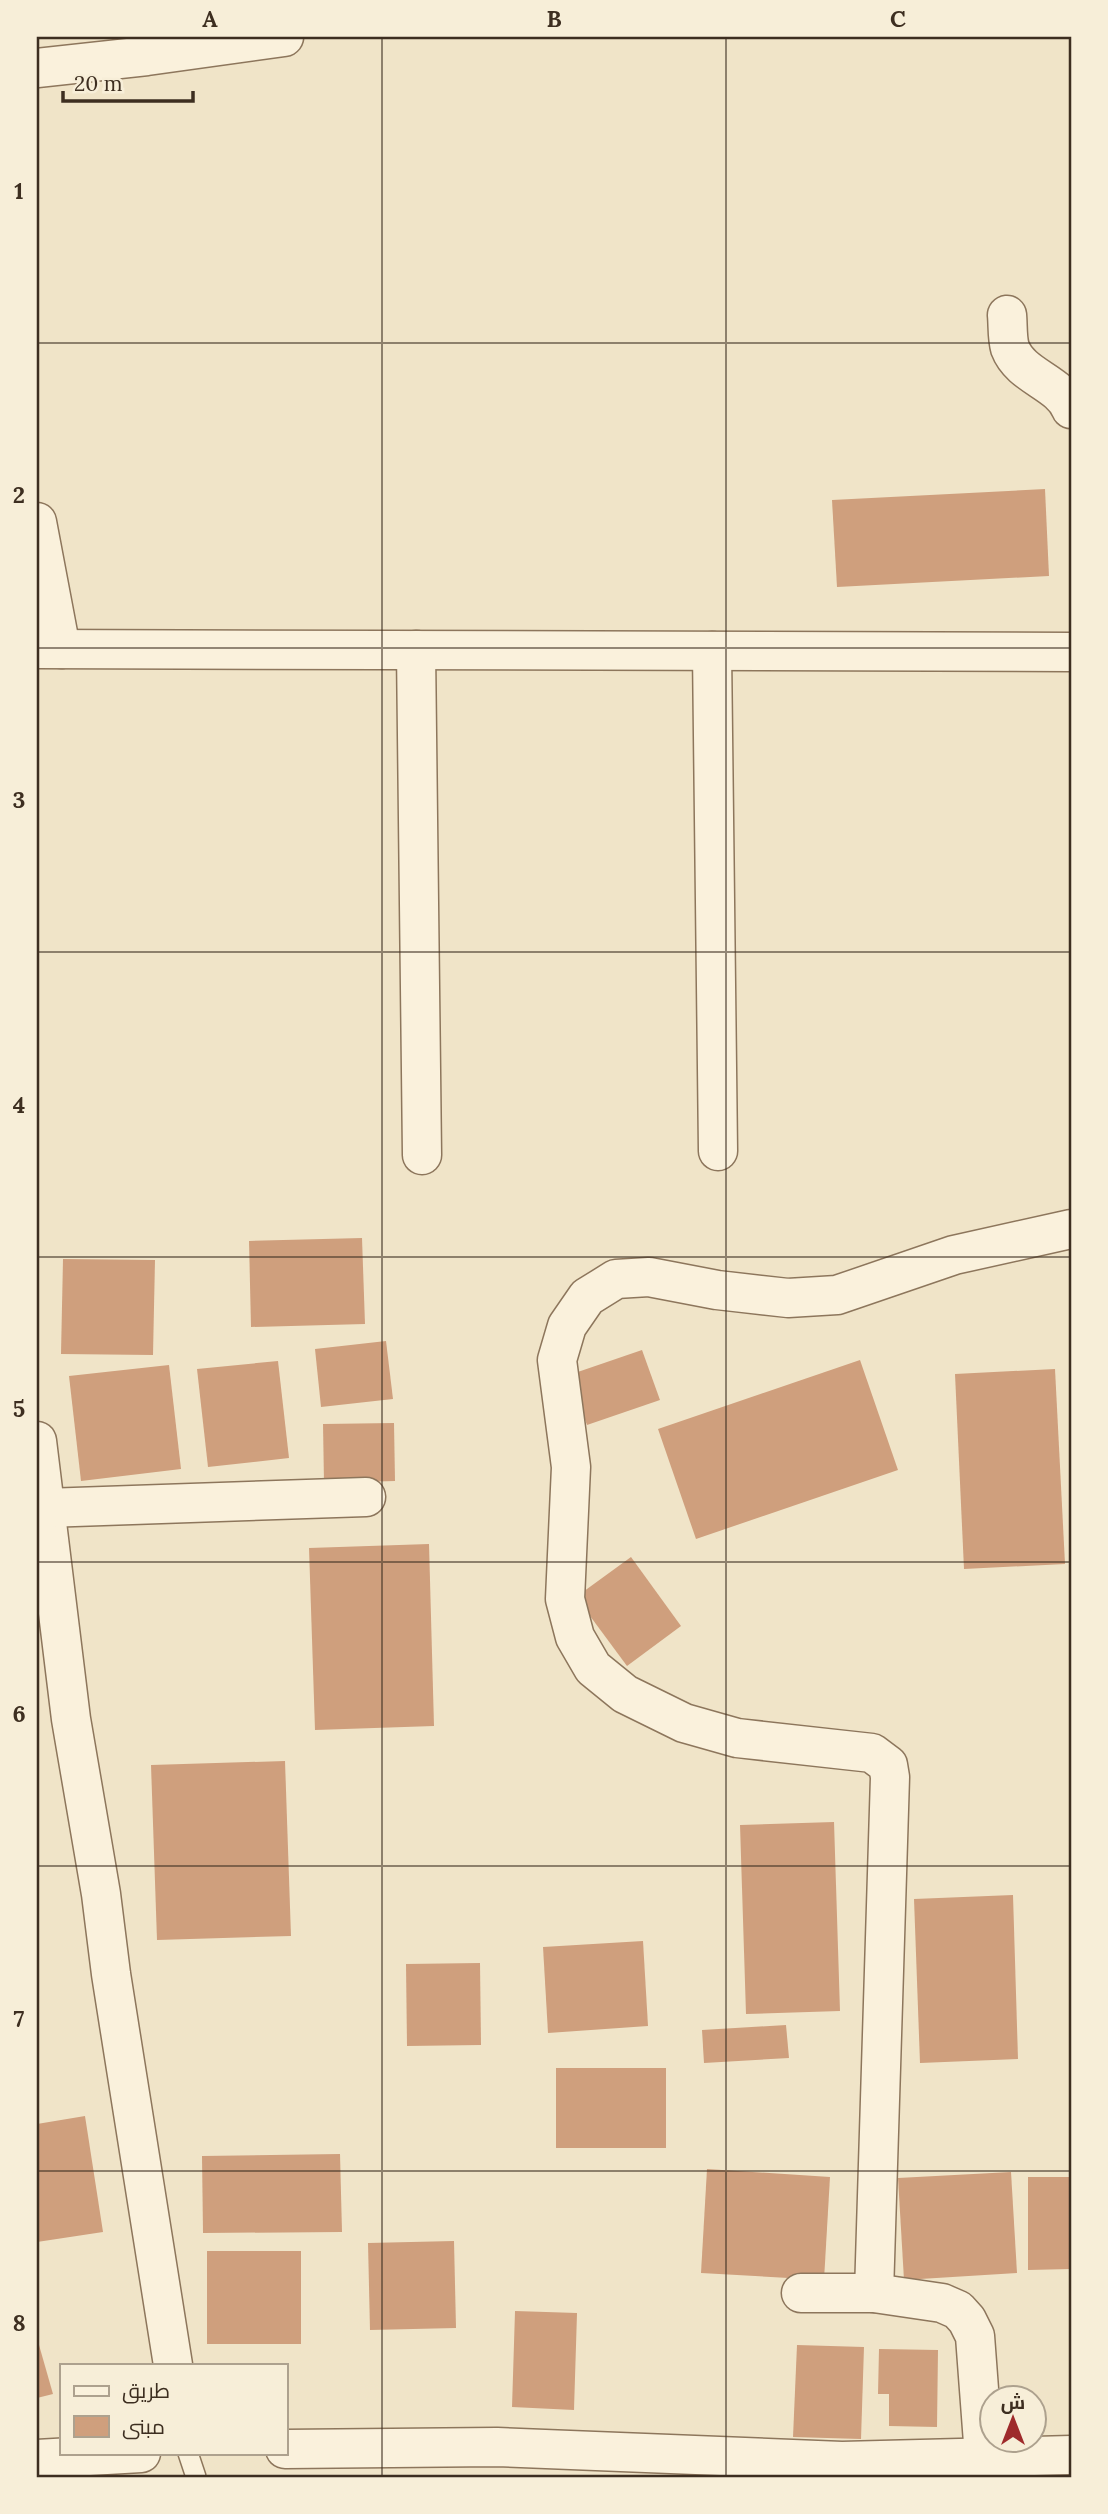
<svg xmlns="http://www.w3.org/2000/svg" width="1108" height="2514" font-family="Lora,Cairo,serif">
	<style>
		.building { fill: #cf9f7d }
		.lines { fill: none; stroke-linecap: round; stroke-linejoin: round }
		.service-casing { stroke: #8d765c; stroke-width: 22 }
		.minor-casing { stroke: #8d765c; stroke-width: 41 }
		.service { stroke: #faf1dc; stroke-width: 19 }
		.minor { stroke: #faf1dc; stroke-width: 38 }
		.grid { fill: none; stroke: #3d2e20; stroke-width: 2; stroke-opacity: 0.55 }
		.neatline { fill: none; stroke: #3d2e20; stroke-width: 2.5 }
		.grid-label { font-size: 23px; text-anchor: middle; font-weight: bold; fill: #3d2e20 }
	</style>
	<rect width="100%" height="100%" fill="#f0e4c8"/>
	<g class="building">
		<polygon points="1045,489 1049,576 837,587 832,500"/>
		<polygon points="362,1238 365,1324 251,1327 249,1241"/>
		<polygon points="63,1259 155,1260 153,1355 61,1354"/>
		<polygon points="386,1341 393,1399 321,1407 315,1349"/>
		<polygon points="642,1350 660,1400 587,1425 569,1375"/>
		<polygon points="860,1360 898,1470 696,1539 658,1429"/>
		<polygon points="278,1361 289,1458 208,1467 197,1369"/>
		<polygon points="169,1365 181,1469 81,1481 69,1376"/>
		<polygon points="1055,1369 1065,1564 964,1569 955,1374"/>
		<polygon points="394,1423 395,1481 324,1483 323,1424"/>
		<polygon points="429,1544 434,1726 315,1730 309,1548"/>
		<polygon points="631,1557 681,1626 627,1666 576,1597"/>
		<polygon points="285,1761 291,1936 157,1940 151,1765"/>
		<polygon points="834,1822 840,2011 746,2014 740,1825"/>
		<polygon points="1013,1895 1018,2059 920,2063 914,1899"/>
		<polygon points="643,1941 648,2026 548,2033 543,1947"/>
		<polygon points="480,1963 481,2045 407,2046 406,1964"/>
		<polygon points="786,2025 789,2058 704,2063 702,2030"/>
		<rect x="556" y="2068" width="110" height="80"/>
		<polygon points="85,2116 103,2232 37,2242 37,2124"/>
		<polygon points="340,2154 342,2232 203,2233 202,2156"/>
		<polygon points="707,2169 830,2177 824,2280 701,2273"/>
		<polygon points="1011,2172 1017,2273 904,2280 898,2178"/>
		<polygon points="1028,2177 1071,2177 1071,2269 1028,2270"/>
		<polygon points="454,2241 456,2328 370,2330 368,2243"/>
		<rect x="207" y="2251" width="94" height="93"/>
		<polygon points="515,2311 577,2313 574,2410 512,2407"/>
		<polygon points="37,2338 53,2394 37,2398"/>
		<polygon points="797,2345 864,2347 861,2439 793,2437"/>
		<polygon points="879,2349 938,2350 937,2427 889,2426 889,2394 878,2394"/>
	</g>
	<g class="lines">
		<defs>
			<polyline id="service" points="188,2453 196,2477"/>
			<g id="minor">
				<polyline points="37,68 147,56 284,37"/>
				<path d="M1007 315C1008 325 1007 338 1010 348 1021 377 1060 382 1071 409"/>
				<polyline points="37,522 61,649"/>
				<polyline points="37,649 1071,652"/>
				<polyline points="416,650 422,1155"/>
				<polyline points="712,651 718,1151"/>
				<polyline points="37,1441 71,1719 101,1894 111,1974 173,2365"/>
				<polyline points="45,1508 366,1497"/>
				<polyline points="801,2293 874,2293 942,2303 958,2310 967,2320 975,2336 984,2456"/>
				<polyline points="874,2293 890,1777 888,1765 872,1753 737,1738 684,1723 625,1694 593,1668 575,1637 565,1599 571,1467 557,1360 567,1326 587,1297 616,1279 649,1277 717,1290 788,1298 837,1295 954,1255 1071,1229"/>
				<polyline points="285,2449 497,2447 842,2461 1071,2455"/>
				<polyline points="37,2459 141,2453"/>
			</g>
		</defs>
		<use href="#service" class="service-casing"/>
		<use href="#minor" class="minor-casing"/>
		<use href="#service" class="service"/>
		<use href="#minor" class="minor"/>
	</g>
	<path class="grid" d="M382 37V2477M726 37V2477M37 343H1071M37 648H1071M37 952H1071M37 1257H1071M37 1562H1071M37 1866H1071M37 2171H1071"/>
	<rect width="1108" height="2514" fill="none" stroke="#f7eed8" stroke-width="77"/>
	<rect x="60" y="2364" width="228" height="91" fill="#f7eed8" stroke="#ada18e" stroke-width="2"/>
	<rect x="74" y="2386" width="35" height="10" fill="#faf1dc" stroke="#ada18e" stroke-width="2"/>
	<text x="122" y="2398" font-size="21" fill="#3d2e20">طريق</text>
	<rect x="74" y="2416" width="35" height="21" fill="#cf9f7d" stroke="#ada18e" stroke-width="2"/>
	<text x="122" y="2434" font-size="21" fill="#3d2e20">مبنى</text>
	<g transform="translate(1013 2419)"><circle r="33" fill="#f7eed8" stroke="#ada18e" stroke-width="2"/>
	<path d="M0-5L12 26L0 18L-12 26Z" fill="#9e2a2b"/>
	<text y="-10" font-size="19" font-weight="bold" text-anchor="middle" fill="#3d2e20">ش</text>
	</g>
	<path d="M63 91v10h130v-10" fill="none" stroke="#3d2e20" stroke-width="3.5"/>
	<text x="74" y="91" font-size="21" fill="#3d2e20" stroke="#f7eed8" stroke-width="5" paint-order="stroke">20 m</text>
	<rect x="38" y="38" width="1032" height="2438" class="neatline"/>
	<g class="grid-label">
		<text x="210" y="27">A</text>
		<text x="554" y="27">B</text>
		<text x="898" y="27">C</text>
		<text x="19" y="199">1</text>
		<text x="19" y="503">2</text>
		<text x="19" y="808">3</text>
		<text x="19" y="1113">4</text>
		<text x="19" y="1417">5</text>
		<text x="19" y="1722">6</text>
		<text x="19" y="2027">7</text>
		<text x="19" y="2331">8</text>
	</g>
</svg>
